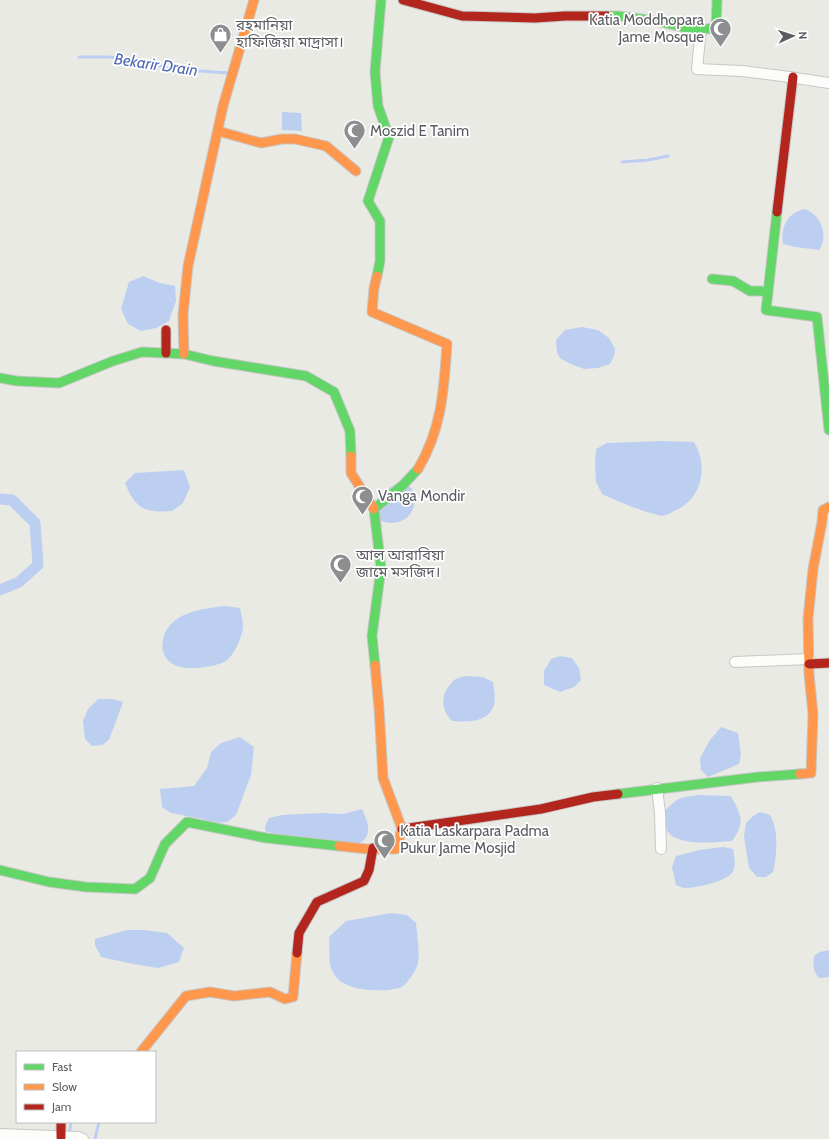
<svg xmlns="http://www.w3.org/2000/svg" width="829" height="1139" font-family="Cabin,'Noto Sans Bengali',sans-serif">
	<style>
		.water { fill: #bccff0 }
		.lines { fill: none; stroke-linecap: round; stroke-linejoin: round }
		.stream { stroke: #bccff0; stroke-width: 3 }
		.canal { stroke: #bccff0; stroke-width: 11 }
		.street-casing { stroke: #c7c7c5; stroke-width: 12 }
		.fast-casing { stroke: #c7c7c6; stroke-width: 11 }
		.slow-casing { stroke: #c7c7c6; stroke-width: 11 }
		.jam-casing { stroke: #c7c7c6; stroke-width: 11 }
		.street { stroke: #fcfcfb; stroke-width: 10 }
		.fast { stroke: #63d668; stroke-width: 9 }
		.slow { stroke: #ff974d; stroke-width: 9 }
		.jam { stroke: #b3261e; stroke-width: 9 }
		.labels { text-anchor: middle; stroke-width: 3.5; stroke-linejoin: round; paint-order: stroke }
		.poi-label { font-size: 15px; fill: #5b5c62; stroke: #fff; text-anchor: start }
		.water-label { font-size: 16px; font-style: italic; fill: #4f6ab5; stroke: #fff }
	</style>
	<rect width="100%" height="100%" fill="#eaeae5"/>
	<g class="water">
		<polygon points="282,112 301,113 302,131 282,130"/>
		<path d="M805 209C821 215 829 236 819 250L795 247 783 244C780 227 788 212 805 209Z"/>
		<polygon points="143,276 160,283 175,286 176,301 169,321 156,328 141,331 128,324 121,309 129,282"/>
		<polygon points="582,327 598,330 609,338 615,349 614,356 610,364 598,368 584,369 571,364 561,359 557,353 556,340 565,330"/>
		<path d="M660 441 694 442C709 466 702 500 674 511 671 513 666 515 662 516 660 516 656 514 654 514 636 509 619 502 602 494L596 482 595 463 596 449 607 443Z"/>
		<path d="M184 470 190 487 183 503 172 511C145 513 135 509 125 483L135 473Z"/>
		<path d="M396 484C400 485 405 485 409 486 412 488 413 491 414 494 419 517 395 531 376 518L375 502 384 491Z"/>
		<path d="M225 606 240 608C241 614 243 620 243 626 243 636 234 655 226 661 220 665 203 668 196 668 188 668 176 668 170 662 163 656 161 648 163 640 169 612 201 609 225 606Z"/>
		<polygon points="560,656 572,658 579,668 581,680 574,687 560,692 544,685 544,671 551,659"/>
		<path d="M465 676 483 677 493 682C494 689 496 699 494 705 488 723 467 722 452 721 442 711 440 697 449 686 451 684 453 680 456 679 458 678 462 677 465 676Z"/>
		<polygon points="98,699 113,699 123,702 109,740 102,745 92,746 85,739 83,721 88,709"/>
		<polygon points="721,727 738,733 741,755 739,764 708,777 701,770 700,758 710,740"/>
		<polygon points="240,737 254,747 251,775 236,815 227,822 213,823 203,819 171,813 162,807 160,789 194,786 207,768 211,752 221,743"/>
		<path d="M700 795 731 796C741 815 746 822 732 841 713 842 690 846 672 836 669 834 667 830 664 827L665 811C678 797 681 797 700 795Z"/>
		<path d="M362 809C369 825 374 837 355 846L266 832 265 827 269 818 282 815 321 813 343 814Z"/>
		<path d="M760 812 770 815C779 830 777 855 773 872L766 877H757L749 868 744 837 746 823 753 816Z"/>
		<path d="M723 847 733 849C734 855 737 867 732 873 724 882 696 888 685 888 682 888 679 886 676 885L672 867 676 856 699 850Z"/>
		<path d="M392 913 407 915 416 923C417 933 420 955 418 963 416 971 409 981 403 986 399 989 392 989 388 990 369 991 338 990 331 968 328 959 330 947 329 937L346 921Z"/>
		<polygon points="127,930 144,930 167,933 184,948 179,962 158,968 133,964 101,957 95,945 95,939"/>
		<path d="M829 950V977L819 978C813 971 813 965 814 956L820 952Z"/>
	</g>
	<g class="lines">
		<g class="stream">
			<polyline points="79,57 109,57 138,60 171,69 229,73"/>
			<polyline points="622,162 648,160 668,156"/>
			<polyline points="69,1135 71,1122"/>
			<polyline points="95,1139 99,1122"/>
		</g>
		<polyline class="canal" points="0,499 12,500 35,523 38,565 19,582 0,590"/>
		<defs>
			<g id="street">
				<polyline points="701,28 697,69 742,71 782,76 829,83"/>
				<polyline points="735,662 809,659"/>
				<polyline points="657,788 660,813 661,849"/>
				<polyline points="0,1134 78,1137 83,1139"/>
			</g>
			<g id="fast">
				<polyline points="607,16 618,16 657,21 686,28 716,29 717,0"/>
				<polyline points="777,212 766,310 817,317 829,430"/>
				<polyline points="377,276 380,261 380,221 368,201 389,137 378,106 375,72 381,0"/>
				<polyline points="712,279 733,281 750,291 761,291 768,293"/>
				<polyline points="0,378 17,381 59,383 113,361 142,352 184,354 213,361 306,376 334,392 350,431 351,456"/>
				<polyline points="375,665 372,636 381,568 374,509 403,485 418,469"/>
				<polyline points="618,794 758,777 800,774"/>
				<polyline points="0,870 49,882 86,887 135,889 150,878 165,844 187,822 266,838 339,846"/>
			</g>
			<g id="slow">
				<polyline points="218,131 261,143 282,139 295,139 326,146 356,171"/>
				<path d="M377 276 374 288 372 312 447 344C444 389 442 429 418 469"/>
				<polyline points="184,354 183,315 188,266 223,106 254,0"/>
				<polyline points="351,456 351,473 374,509"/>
				<polyline points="800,774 811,773 813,714 809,674 808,619 813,569 822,522 823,510 829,507"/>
				<polyline points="339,846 367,849 396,849 402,829 383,778 379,708 375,665"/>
				<polyline points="141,1052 186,996 210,992 234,996 270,992 285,999 293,997 297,953"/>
			</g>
			<g id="jam">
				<polyline points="403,0 462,16 535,18 565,16 607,16"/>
				<polyline points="777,212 793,77"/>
				<polyline points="166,330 166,353"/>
				<polyline points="809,664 829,663"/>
				<polyline points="402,829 541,809 593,797 618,794"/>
				<polyline points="297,953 299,933 317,902 364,881 369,870 373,848"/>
				<polyline points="61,1122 61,1137"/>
			</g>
		</defs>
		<use href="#street" class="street-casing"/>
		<use href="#fast" class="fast-casing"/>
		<use href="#slow" class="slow-casing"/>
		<use href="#jam" class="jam-casing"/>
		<use href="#street" class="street"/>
		<use href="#fast" class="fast"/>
		<use href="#slow" class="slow"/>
		<use href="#jam" class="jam"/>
	</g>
	<defs>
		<symbol id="mosque-pin" viewBox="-11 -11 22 30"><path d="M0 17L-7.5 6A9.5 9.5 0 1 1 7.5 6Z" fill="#8d8e90" stroke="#fff"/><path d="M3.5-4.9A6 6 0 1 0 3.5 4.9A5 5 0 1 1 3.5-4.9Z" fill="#fff"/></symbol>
		<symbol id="shop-pin" viewBox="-11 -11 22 30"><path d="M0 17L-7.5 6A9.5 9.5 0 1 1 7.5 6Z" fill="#8d8e90" stroke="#fff"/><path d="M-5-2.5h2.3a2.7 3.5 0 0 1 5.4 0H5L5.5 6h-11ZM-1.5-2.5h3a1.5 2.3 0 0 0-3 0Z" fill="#fff"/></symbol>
	</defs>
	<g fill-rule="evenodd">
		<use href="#mosque-pin" x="708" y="16" width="25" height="34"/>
		<use href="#shop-pin" x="208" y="22" width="25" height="34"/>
		<use href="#mosque-pin" x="342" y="118" width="25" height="34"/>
		<use href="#mosque-pin" x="350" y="484" width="25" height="34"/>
		<use href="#mosque-pin" x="328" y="552" width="25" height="34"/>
		<use href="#mosque-pin" x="372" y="828" width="25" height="34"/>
	</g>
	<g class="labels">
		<g class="poi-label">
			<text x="704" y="25" text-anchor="end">Katia Moddhopara<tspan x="704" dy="17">Jame Mosque</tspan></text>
			<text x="236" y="30">রহমানিয়া<tspan x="236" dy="17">হাফিজিয়া মাদ্রাসা।</tspan></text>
			<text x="370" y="136">Moszid E Tanim</text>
			<text x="378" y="501">Vanga Mondir</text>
			<text x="356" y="560">আল আরাবিয়া<tspan x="356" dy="17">জামে মসজিদ।</tspan></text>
			<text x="400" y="836">Katia Laskarpara Padma<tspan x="400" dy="17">Pukur Jame Mosjid</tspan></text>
		</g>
		<g class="water-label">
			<text transform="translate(156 64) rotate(8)" y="6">Bekarir Drain</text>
		</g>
	</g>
	<rect x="16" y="1051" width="140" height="72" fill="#ffffff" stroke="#bdbec0"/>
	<rect x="24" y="1064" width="20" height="6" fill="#63d668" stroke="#bdbec0"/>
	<text x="52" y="1071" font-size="12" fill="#5b5c62">Fast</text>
	<rect x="24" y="1084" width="20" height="6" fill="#ff974d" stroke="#bdbec0"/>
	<text x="52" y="1091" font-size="12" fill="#5b5c62">Slow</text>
	<rect x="24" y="1104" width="20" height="6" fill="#b3261e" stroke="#bdbec0"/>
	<text x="52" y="1111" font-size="12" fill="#5b5c62">Jam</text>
	<g transform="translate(793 36) rotate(87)" stroke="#ffffff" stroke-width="3" paint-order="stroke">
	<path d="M0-3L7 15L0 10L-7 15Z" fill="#5b5c62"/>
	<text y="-6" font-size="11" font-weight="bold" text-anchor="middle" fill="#5b5c62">N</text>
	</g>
</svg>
